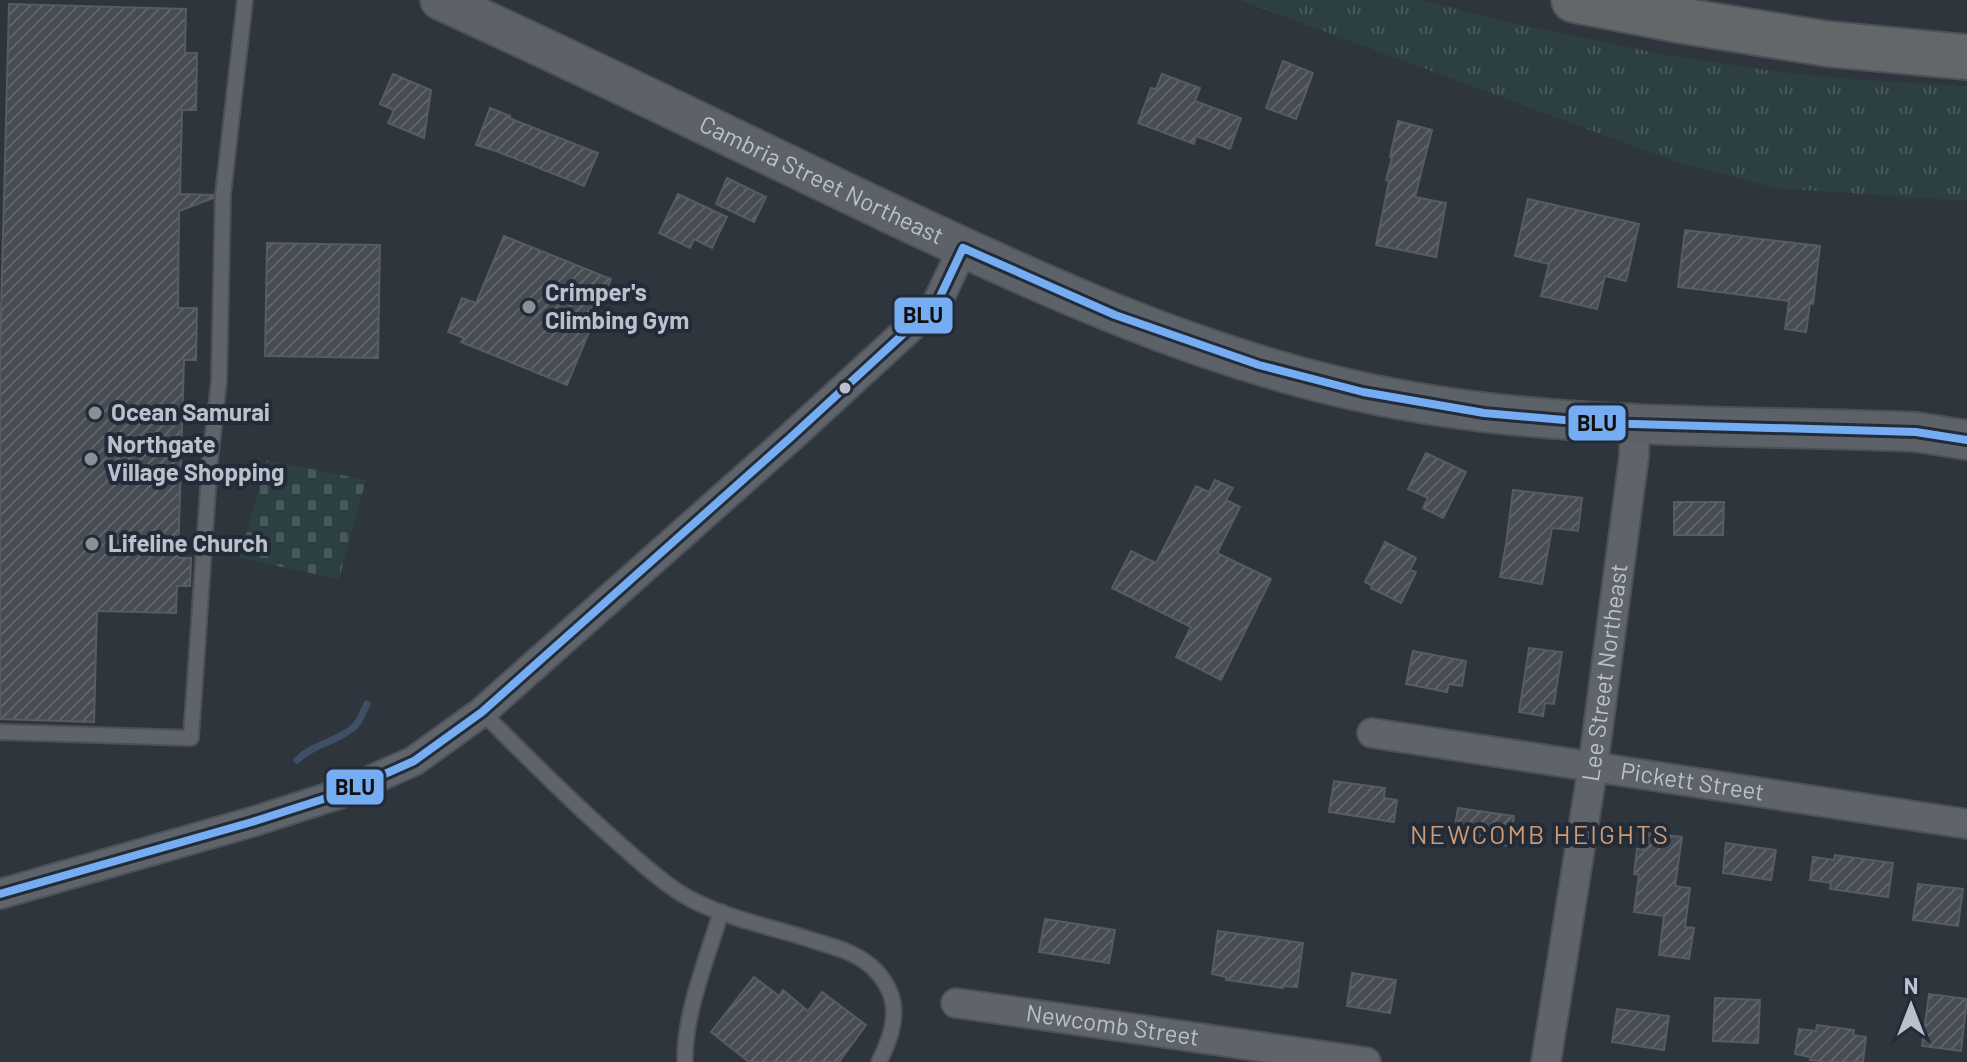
<svg xmlns="http://www.w3.org/2000/svg" width="1967" height="1062" font-family="Barlow,sans-serif">
	<style>
		.grass { fill: url(#grass-tufts) }
		.cemetery { fill: url(#cemetery-stones) }
		.lines { fill: none; stroke-linecap: round; stroke-linejoin: round }
		.stream { stroke: #3e4f66; stroke-width: 7 }
		.building { fill: url(#building-hatch); stroke: #575c64; stroke-width: 2 }
		.service-casing { stroke: #4d5157; stroke-width: 18 }
		.minor-casing { stroke: #4d5157; stroke-width: 32 }
		.secondary-casing { stroke: #4d5157; stroke-width: 42 }
		.motorway-casing { stroke: #4c5158; stroke-width: 48 }
		.service { stroke: #5f636a; stroke-width: 14 }
		.minor { stroke: #5f636a; stroke-width: 28 }
		.secondary { stroke: #5d6269; stroke-width: 38 }
		.motorway { stroke: #64676a; stroke-width: 44 }
		.bus-1-casing { stroke: #222b38; stroke-width: 14 }
		.bus-1 { stroke: #76adf2; stroke-width: 8 }
		.poi-dot { fill: #89909a; stroke: #222b38; stroke-width: 3 }
		.bus-dot { fill: #bac1cc; stroke: #222b38; stroke-width: 3 }
		.labels { text-anchor: middle; stroke-width: 8; stroke-linejoin: round; paint-order: stroke }
		.street-label { font-size: 24px; fill: #bac1cc; stroke: #222b38 }
		.poi-label { font-size: 24px; font-weight: bold; fill: #bac1cc; stroke: #222b38; text-anchor: start }
		.neighbourhood-label { font-size: 26px; letter-spacing: 2px; fill: #d19a70; stroke: #222b38 }
		.line-badge { stroke: #222b38; stroke-width: 3 }
		.pale-badge-label { font-size: 22px; text-anchor: middle; font-weight: bold; fill: #111 }
	</style>
	<defs>
		<pattern id="grass-tufts" width="24" height="20" patternUnits="userSpaceOnUse" patternTransform="scale(2)"><rect width="24" height="20" fill="#2c3f42"/><path d="M3 7l-1-3M5 7V3M7 7l1-3M15 17l-1-3M17 17v-4M19 17l1-3" fill="none" stroke="#48595c"/></pattern>
		<pattern id="cemetery-stones" width="16" height="16" patternUnits="userSpaceOnUse" patternTransform="scale(2)"><rect width="16" height="16" fill="#2c3f42"/><path d="M2 7V4a2 2 0 0 1 4 0v3zM10 15v-3a2 2 0 0 1 4 0v3z" fill="#48595c"/></pattern>
		<pattern id="building-hatch" width="6" height="6" patternUnits="userSpaceOnUse" patternTransform="scale(2)"><rect width="6" height="6" fill="#474c52"/><path d="M-1 1l2-2M0 6l6-6M5 7l2-2" fill="none" stroke="#5f646a"/></pattern>
	</defs>
	<rect width="100%" height="100%" fill="#2f353c"/>
	<polygon class="grass" points="1240,0 1422,0 1502,21 1666,55 1713,62 1779,72 1861,80 1967,86 1967,201 1776,188 1676,162"/>
	<polygon class="cemetery" points="267,460 366,480 339,579 239,558"/>
	<g class="lines">
		<path class="stream" d="M297 760C313 744 337 742 354 727 360 722 363 711 367 704"/>
	</g>
	<g class="building">
		<polygon points="9,4 186,9 185,53 197,53 196,110 182,110 180,194 213,195 213,198 179,211 178,308 197,308 196,360 184,360 178,558 191,558 190,586 177,586 176,613 97,611 94,722 0,719 0,351"/>
		<polygon points="1283,61 1313,73 1296,119 1266,108"/>
		<polygon points="393,74 431,90 424,138 388,123 394,110 380,104"/>
		<polygon points="1162,74 1200,88 1195,101 1241,118 1230,149 1196,136 1194,144 1138,123 1151,88 1156,89"/>
		<polygon points="490,108 510,116 509,118 598,153 584,186 496,151 476,145"/>
		<polygon points="1398,121 1432,130 1415,197 1446,203 1436,257 1376,245 1389,181 1386,180 1392,158 1390,157"/>
		<polygon points="727,178 766,197 754,222 716,204"/>
		<polygon points="678,194 727,217 712,248 694,239 690,248 659,233"/>
		<polygon points="1528,199 1639,224 1626,281 1605,276 1597,309 1541,296 1549,264 1515,256"/>
		<polygon points="1685,230 1820,246 1813,304 1810,303 1806,332 1785,329 1789,301 1678,287"/>
		<polygon points="504,236 611,279 567,385 461,342 464,338 448,332 462,298 476,303"/>
		<polygon points="267,243 380,245 378,358 265,356"/>
		<polygon points="1426,453 1466,472 1443,518 1423,508 1428,498 1408,489"/>
		<polygon points="1215,480 1233,488 1226,500 1240,507 1217,553 1271,579 1221,680 1176,657 1191,627 1112,588 1131,551 1156,563 1196,486 1209,492"/>
		<polygon points="1513,490 1582,498 1578,531 1552,528 1542,584 1500,577 1506,544"/>
		<polygon points="1674,502 1724,502 1723,535 1674,535"/>
		<polygon points="1385,542 1416,558 1410,570 1416,572 1401,603 1371,588 1372,586 1365,582"/>
		<polygon points="1529,648 1562,652 1554,704 1545,703 1543,716 1519,712"/>
		<polygon points="1413,651 1466,661 1462,686 1449,684 1447,692 1406,684"/>
		<polygon points="1334,781 1385,788 1384,798 1397,800 1394,822 1329,812"/>
		<polygon points="1458,808 1514,816 1510,846 1453,838"/>
		<polygon points="1645,833 1682,837 1675,886 1690,888 1685,927 1694,928 1689,959 1659,955 1664,916 1634,912 1639,875 1634,874 1637,849 1643,850"/>
		<polygon points="1726,843 1776,850 1771,880 1723,873"/>
		<polygon points="1835,855 1893,863 1888,897 1830,889 1831,883 1810,880 1813,857 1834,860"/>
		<polygon points="1918,884 1963,889 1958,926 1913,920"/>
		<polygon points="1045,919 1115,930 1109,963 1039,952"/>
		<polygon points="1218,931 1303,943 1297,987 1283,986 1283,988 1226,980 1226,977 1212,974"/>
		<polygon points="1352,973 1396,980 1390,1013 1347,1006"/>
		<polygon points="754,977 779,996 783,990 808,1011 822,992 866,1025 839,1062 749,1062 711,1032"/>
		<polygon points="1929,994 1967,999 1961,1051 1922,1046"/>
		<polygon points="1715,998 1760,1000 1758,1043 1713,1041"/>
		<polygon points="1617,1009 1669,1016 1664,1050 1612,1042"/>
		<polygon points="1817,1025 1854,1030 1853,1035 1866,1037 1863,1062 1826,1062 1810,1060 1811,1057 1795,1054 1799,1029 1816,1031"/>
	</g>
	<g class="lines">
		<defs>
			<g id="service">
				<path d="M482 712C525 755 568 799 614 839 635 858 657 878 680 893 722 919 772 926 818 942 839 948 862 955 877 972 903 1001 895 1030 879 1062"/>
				<polyline points="0,732 191,738 210,461 219,381 223,194 245,0"/>
				<path d="M685 1062C684 1013 707 959 721 912"/>
			</g>
			<g id="minor">
				<path id="s1" d="M1372 733 1967 824"/>
				<polyline points="0,894 252,822 342,793 414,761 482,712 790,438 937,303 963,248"/>
				<path id="s2" d="M956 1003 1366 1062"/>
				<path id="s3" d="M1546 1062 1593 766 1634 456 1635 424"/>
			</g>
			<g id="secondary">
				<path id="s4" d="M440 0C590 68 738 141 887 212 1040 284 1195 356 1362 392 1544 432 1731 424 1916 432L1967 440"/>
			</g>
			<polyline id="motorway" points="1574,0 1678,20 1828,44 1967,57"/>
		</defs>
		<use href="#service" class="service-casing"/>
		<use href="#minor" class="minor-casing"/>
		<use href="#secondary" class="secondary-casing"/>
		<use href="#motorway" class="motorway-casing"/>
		<use href="#service" class="service"/>
		<use href="#minor" class="minor"/>
		<use href="#secondary" class="secondary"/>
		<use href="#motorway" class="motorway"/>
		<defs>
			<polyline id="bus-1" points="0,894 252,822 342,793 414,761 482,712 790,438 937,303 963,248 1115,315 1259,365 1363,392 1484,413 1599,423 1916,432 1967,440"/>
		</defs>
		<use href="#bus-1" class="bus-1-casing"/>
		<use href="#bus-1" class="bus-1"/>
	</g>
	<g class="poi-dot">
		<circle cx="529" cy="307" r="8"/>
		<circle cx="95" cy="413" r="8"/>
		<circle cx="91" cy="459" r="8"/>
		<circle cx="92" cy="544" r="8"/>
	</g>
	<circle class="bus-dot" cx="845" cy="388" r="7"/>
	<g class="labels">
		<g class="street-label">
			<text dy="8" stroke="none"><textPath href="#s4" startOffset="422">Cambria Street Northeast</textPath></text>
			<text dy="8" stroke="none"><textPath href="#s3" startOffset="394">Lee Street Northeast</textPath></text>
			<text dy="8" stroke="none"><textPath href="#s1" startOffset="324">Pickett Street</textPath></text>
			<text dy="8" stroke="none"><textPath href="#s2" startOffset="158">Newcomb Street</textPath></text>
		</g>
		<g class="poi-label">
			<text x="545" y="301">Crimper's<tspan x="545" dy="28">Climbing Gym</tspan></text>
			<text x="111" y="421">Ocean Samurai</text>
			<text x="107" y="453">Northgate<tspan x="107" dy="28">Village Shopping</tspan></text>
			<text x="108" y="552">Lifeline Church</text>
		</g>
		<g class="neighbourhood-label">
			<text x="1540" y="844">NEWCOMB HEIGHTS</text>
		</g>
	</g>
	<g class="line-badge">
		<rect x="893" y="296" width="61" height="39" rx="8" fill="#76adf2"/>
		<rect x="1567" y="404" width="60" height="38" rx="8" fill="#76adf2"/>
		<rect x="325" y="768" width="60" height="38" rx="8" fill="#76adf2"/>
	</g>
	<g class="pale-badge-label">
		<text x="923" y="323">BLU</text>
		<text x="1597" y="431">BLU</text>
		<text x="355" y="795">BLU</text>
	</g>
	<g transform="translate(1911 1006)" stroke="#222b38" stroke-width="6" paint-order="stroke">
	<path d="M0-6L14 30L0 20L-14 30Z" fill="#bac1cc"/>
	<text y="-12" font-size="22" font-weight="bold" text-anchor="middle" fill="#bac1cc">N</text>
	</g>
</svg>
